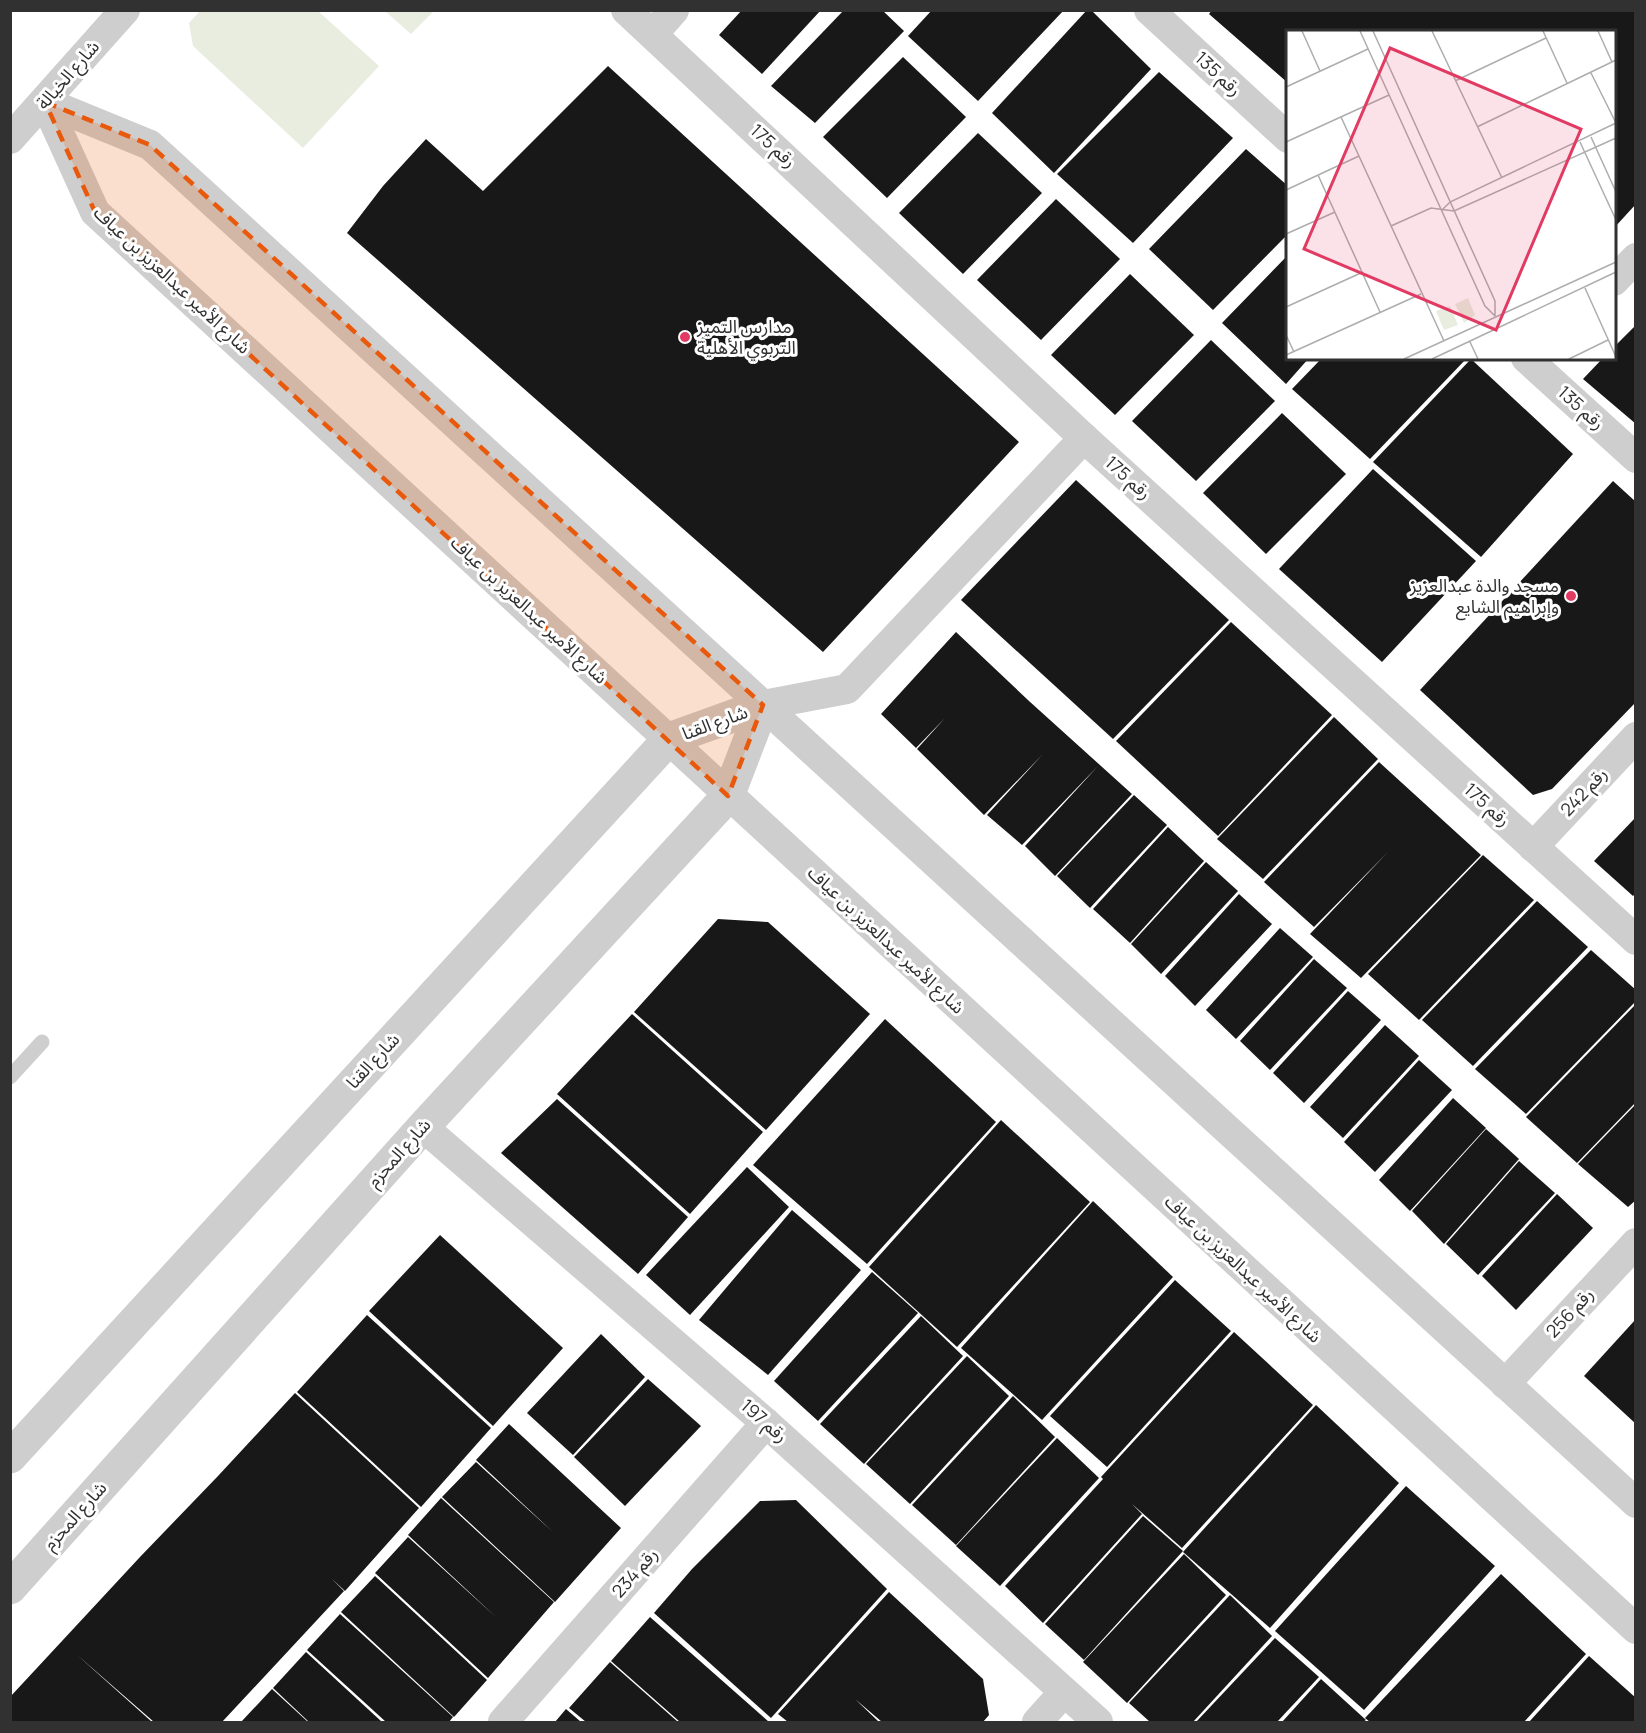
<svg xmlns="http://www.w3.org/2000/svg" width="1646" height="1733" font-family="Manrope,'Noto Sans Arabic',sans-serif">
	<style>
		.garden { fill: #e9eddf }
		.building { fill: #181818 }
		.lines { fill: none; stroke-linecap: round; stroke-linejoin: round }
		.service { stroke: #cecece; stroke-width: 15 }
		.minor { stroke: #cecece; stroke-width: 30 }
		.tertiary { stroke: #cecece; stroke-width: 33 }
		.marked { fill: #e8590c; fill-opacity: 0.2; stroke: #e8590c; stroke-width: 4.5; stroke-dasharray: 12 8; stroke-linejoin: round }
		.poi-dot { fill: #e13a63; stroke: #fff; stroke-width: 2 }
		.labels { text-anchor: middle; stroke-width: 6; stroke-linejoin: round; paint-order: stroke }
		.street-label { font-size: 18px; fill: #313131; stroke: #fff }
		.poi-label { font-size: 18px; fill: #313131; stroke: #fff; text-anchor: start }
		.inset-road { fill: none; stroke: #adadad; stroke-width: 1.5 }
		.view { fill: #e13a63; fill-opacity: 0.15; stroke: #e13a63; stroke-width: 3 }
		.inset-edge { fill: none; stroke: #313131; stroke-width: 3 }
	</style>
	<rect width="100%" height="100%" fill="#fff"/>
	<g class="garden">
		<polygon points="201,10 318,11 379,66 303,148 193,46 189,23"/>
		<polygon points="385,11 434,11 411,34"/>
	</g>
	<g class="building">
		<polygon points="742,10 821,10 762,74 719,35"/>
		<polygon points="844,10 882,10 904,31 815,123 771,86"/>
		<polygon points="932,10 1064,10 978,101 908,36"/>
		<polygon points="1087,10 1091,10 1151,69 1054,173 992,113"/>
		<polygon points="1212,10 1636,10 1636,204 1614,228 1614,32 1288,32 1288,83 1209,14"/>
		<polygon points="903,57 966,117 887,198 823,137"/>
		<polygon points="608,66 1019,442 823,652 347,233 383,186 426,139 483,191"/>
		<polygon points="1159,72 1233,138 1133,243 1057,174"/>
		<polygon points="978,133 1042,193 963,274 899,213"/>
		<polygon points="1246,149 1288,186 1288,234 1213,310 1149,249"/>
		<polygon points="1056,199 1120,259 1041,340 977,280"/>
		<polygon points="1288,255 1288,358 1309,358 1286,384 1222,323"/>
		<polygon points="1130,274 1194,335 1115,415 1051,355"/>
		<polygon points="1636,325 1636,424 1583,379 1603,358 1614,358 1614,347"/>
		<polygon points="1211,340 1275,401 1196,481 1132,421"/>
		<polygon points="1322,358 1467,358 1370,459 1292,389"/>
		<polygon points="1471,359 1573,454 1481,557 1373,462"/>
		<polygon points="1282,413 1346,474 1266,554 1203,493"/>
		<polygon points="1373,469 1476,561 1382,662 1279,569"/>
		<polygon points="1076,480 1229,620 1113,739 961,600"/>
		<polygon points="1613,481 1636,502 1636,702 1552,789 1533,795 1420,690"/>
		<polygon points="1231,622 1332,715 1218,836 1116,741"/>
		<polygon points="956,632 1029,701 1132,794 1055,876 1025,846 1098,766 1022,845 987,815 1043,754 984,815 917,749 945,718 916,748 881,714"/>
		<polygon points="1334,717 1378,759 1263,879 1217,839"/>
		<polygon points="1379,762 1481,855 1361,978 1310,934 1388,852 1314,927 1264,882"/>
		<polygon points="1134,795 1167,825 1090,908 1057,876"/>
		<polygon points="1636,817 1636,893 1633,896 1594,861"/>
		<polygon points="1168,827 1204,861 1130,943 1093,909"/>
		<polygon points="1483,855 1534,900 1419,1020 1368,974"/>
		<polygon points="1206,862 1238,891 1161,974 1131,944"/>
		<polygon points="1239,894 1272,924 1195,1006 1165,976"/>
		<polygon points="1537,901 1588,947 1473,1066 1422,1020"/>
		<polygon points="718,919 768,922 870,1014 766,1130 634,1012"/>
		<polygon points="1280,928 1313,957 1236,1039 1206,1010"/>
		<polygon points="1591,950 1636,990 1636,1001 1526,1114 1475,1069"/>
		<polygon points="1314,959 1347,988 1270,1070 1240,1041"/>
		<polygon points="1348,991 1381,1020 1304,1103 1273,1073"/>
		<polygon points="1636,1004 1636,1102 1577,1163 1526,1117"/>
		<polygon points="632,1014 763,1132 690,1214 557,1094"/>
		<polygon points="885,1019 996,1122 867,1264 753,1165"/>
		<polygon points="1385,1025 1419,1056 1343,1138 1310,1107"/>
		<polygon points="1419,1060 1452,1090 1375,1172 1344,1142"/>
		<polygon points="1453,1098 1486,1128 1410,1211 1379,1180"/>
		<polygon points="557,1099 688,1217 638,1274 501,1153"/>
		<polygon points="1636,1104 1636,1200 1628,1207 1578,1164"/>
		<polygon points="1001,1120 1090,1202 957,1347 869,1267"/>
		<polygon points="1486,1129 1519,1159 1444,1244 1412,1211"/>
		<polygon points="1519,1161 1555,1193 1478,1275 1446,1244"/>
		<polygon points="747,1167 789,1207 690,1315 646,1275"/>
		<polygon points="1557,1194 1593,1228 1516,1310 1482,1276"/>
		<polygon points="1093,1201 1173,1277 1042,1420 961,1348"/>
		<polygon points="792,1210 861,1270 768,1375 699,1320"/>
		<polygon points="440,1235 563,1348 493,1426 369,1311"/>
		<polygon points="872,1272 918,1313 818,1421 774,1381"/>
		<polygon points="1175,1280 1231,1331 1107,1467 1050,1416"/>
		<polygon points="367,1315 491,1428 421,1507 297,1392"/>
		<polygon points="921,1316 963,1356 864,1464 820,1424"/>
		<polygon points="1636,1319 1636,1424 1584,1376"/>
		<polygon points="1234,1332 1313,1405 1182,1548 1132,1504 1142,1514 1043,1623 1005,1586 1103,1479 1101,1477"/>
		<polygon points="601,1334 645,1377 573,1455 527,1413"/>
		<polygon points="967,1356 1009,1396 910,1504 866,1464"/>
		<polygon points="648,1379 701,1426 625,1506 574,1457"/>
		<polygon points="295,1393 419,1508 345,1591 332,1579 344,1591 222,1722 154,1722 76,1654 152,1722 10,1722 10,1697 140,1557 218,1476"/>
		<polygon points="1013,1396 1055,1437 956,1545 912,1505"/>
		<polygon points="1316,1405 1399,1483 1270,1628 1183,1552"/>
		<polygon points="509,1424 621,1528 555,1602 442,1497 476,1462 554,1533 476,1460"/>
		<polygon points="1057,1438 1099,1478 1000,1586 956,1546"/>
		<polygon points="1406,1486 1495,1566 1364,1710 1275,1631"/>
		<polygon points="441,1498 554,1602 488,1678 375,1573 408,1537 497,1618 408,1535"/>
		<polygon points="796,1500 887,1589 771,1718 654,1613 692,1569 760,1501"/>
		<polygon points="1143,1516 1183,1551 1084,1660 1045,1624"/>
		<polygon points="1184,1554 1226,1595 1127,1703 1083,1662"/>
		<polygon points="1501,1574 1586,1654 1524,1722 1370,1722 1365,1718"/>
		<polygon points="375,1576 487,1680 454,1717 341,1612"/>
		<polygon points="889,1592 983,1679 989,1715 983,1722 882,1722 855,1699 879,1722 788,1722 778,1714"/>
		<polygon points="1230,1595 1272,1636 1193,1722 1150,1722 1129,1703"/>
		<polygon points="340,1614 453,1717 449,1722 386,1722 307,1650"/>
		<polygon points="650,1617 769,1722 680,1722 611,1661"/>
		<polygon points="1275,1638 1319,1677 1277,1722 1196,1722"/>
		<polygon points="306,1652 382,1722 309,1722 273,1688"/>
		<polygon points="1589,1656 1636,1698 1636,1722 1529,1722"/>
		<polygon points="610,1662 678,1722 586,1722 569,1708"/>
		<polygon points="1321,1679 1366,1720 1363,1722 1282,1722"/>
		<polygon points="272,1689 308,1722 241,1722"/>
		<polygon points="566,1709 581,1722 555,1722"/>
	</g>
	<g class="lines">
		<polyline class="service" points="10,1077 42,1042"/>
		<g class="minor">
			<polyline points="626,10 1084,438 1636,940"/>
			<polyline points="1149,10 1288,138"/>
			<polyline points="653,34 674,10"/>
			<polyline points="45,102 95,212 1636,1629"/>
			<polyline points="45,102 150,145 1636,1503"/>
			<polyline points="10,139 125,10"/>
			<polyline points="1614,281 1636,258"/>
			<polyline points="1526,358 1636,458"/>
			<polyline points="763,705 847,689 1084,438"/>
			<polyline points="1533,847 1636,737"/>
			<polyline points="423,1127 766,1423 1098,1722"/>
			<polyline points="1505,1384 1636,1243"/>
			<polyline points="503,1722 766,1423"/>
			<polyline points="1037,1722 1064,1692"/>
		</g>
		<g class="tertiary">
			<polyline points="10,1457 669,739 763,705"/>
			<polyline points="10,1588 423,1127 728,796 763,705"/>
		</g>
	</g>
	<path class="marked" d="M45 102 150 145 763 705 728 796 95 212Z"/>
	<g class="poi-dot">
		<circle cx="685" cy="337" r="6"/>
		<circle cx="1571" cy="596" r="6"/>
	</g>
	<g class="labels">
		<g class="street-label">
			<text transform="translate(1218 74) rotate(43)" y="6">رقم 135</text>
			<text transform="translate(68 75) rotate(-49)" y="6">شارع الخيالة</text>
			<text transform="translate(773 146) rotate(43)" y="6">رقم 175</text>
			<text transform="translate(172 280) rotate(43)" y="6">شارع الأمير عبدالعزيز بن عياف</text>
			<text transform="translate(1581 408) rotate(42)" y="6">رقم 135</text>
			<text transform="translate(1128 478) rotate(42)" y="6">رقم 175</text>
			<text transform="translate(529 610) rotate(43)" y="6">شارع الأمير عبدالعزيز بن عياف</text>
			<text transform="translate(715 723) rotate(-20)" y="6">شارع القنا</text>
			<text transform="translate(1584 792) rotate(-47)" y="6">رقم 242</text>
			<text transform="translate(1487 805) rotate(42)" y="6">رقم 175</text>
			<text transform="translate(886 940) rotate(43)" y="6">شارع الأمير عبدالعزيز بن عياف</text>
			<text transform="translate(373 1061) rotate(-47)" y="6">شارع القنا</text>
			<text transform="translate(399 1153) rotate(-48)" y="6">شارع المحزم</text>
			<text transform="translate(1243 1269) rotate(43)" y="6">شارع الأمير عبدالعزيز بن عياف</text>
			<text transform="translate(1570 1313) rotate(-47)" y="6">رقم 256</text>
			<text transform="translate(764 1421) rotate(41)" y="6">رقم 197</text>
			<text transform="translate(75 1516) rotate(-48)" y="6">شارع المحزم</text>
			<text transform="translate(635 1573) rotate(-49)" y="6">رقم 234</text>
		</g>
		<g class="poi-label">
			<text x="697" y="333">مدارس التميز<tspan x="697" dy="21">التربوي الأهلية</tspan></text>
			<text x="1559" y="592" text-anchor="end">مسجد والدة عبدالعزيز<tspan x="1559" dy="21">وإبراهيم الشايع</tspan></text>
		</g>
	</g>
	<g transform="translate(1286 30)">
		<rect width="330" height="330" fill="#fff"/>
		<path d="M182 268 189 285 178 293 169 274ZM164 276 172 295 158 300 150 281Z" fill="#e9eddf"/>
		<path class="inset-road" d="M16 1 34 41M74 1 199 276 209 286M87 1 209 271V286M146 1 216 148M257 1 281 53M312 1 326 32M305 43 330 93M169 51 260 8M0 57 82 19M55 87 158 311M191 97 330 30M305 107 330 162M0 112 103 65M294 112 330 190M32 145 94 282M0 160 73 126M156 180 164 172 330 93M105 196 145 178 168 181 330 108M0 204 49 182M299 258 330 327M0 277 77 242M0 305 8 322M184 312 192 329M0 325 135 264M118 329 330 232M146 329 330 242M283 329 322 310"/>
		<path class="view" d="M104 18 295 99 210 300 18 219Z"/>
		<rect width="330" height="330" class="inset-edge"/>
	</g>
	<rect width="1646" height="1733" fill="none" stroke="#313131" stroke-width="24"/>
</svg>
